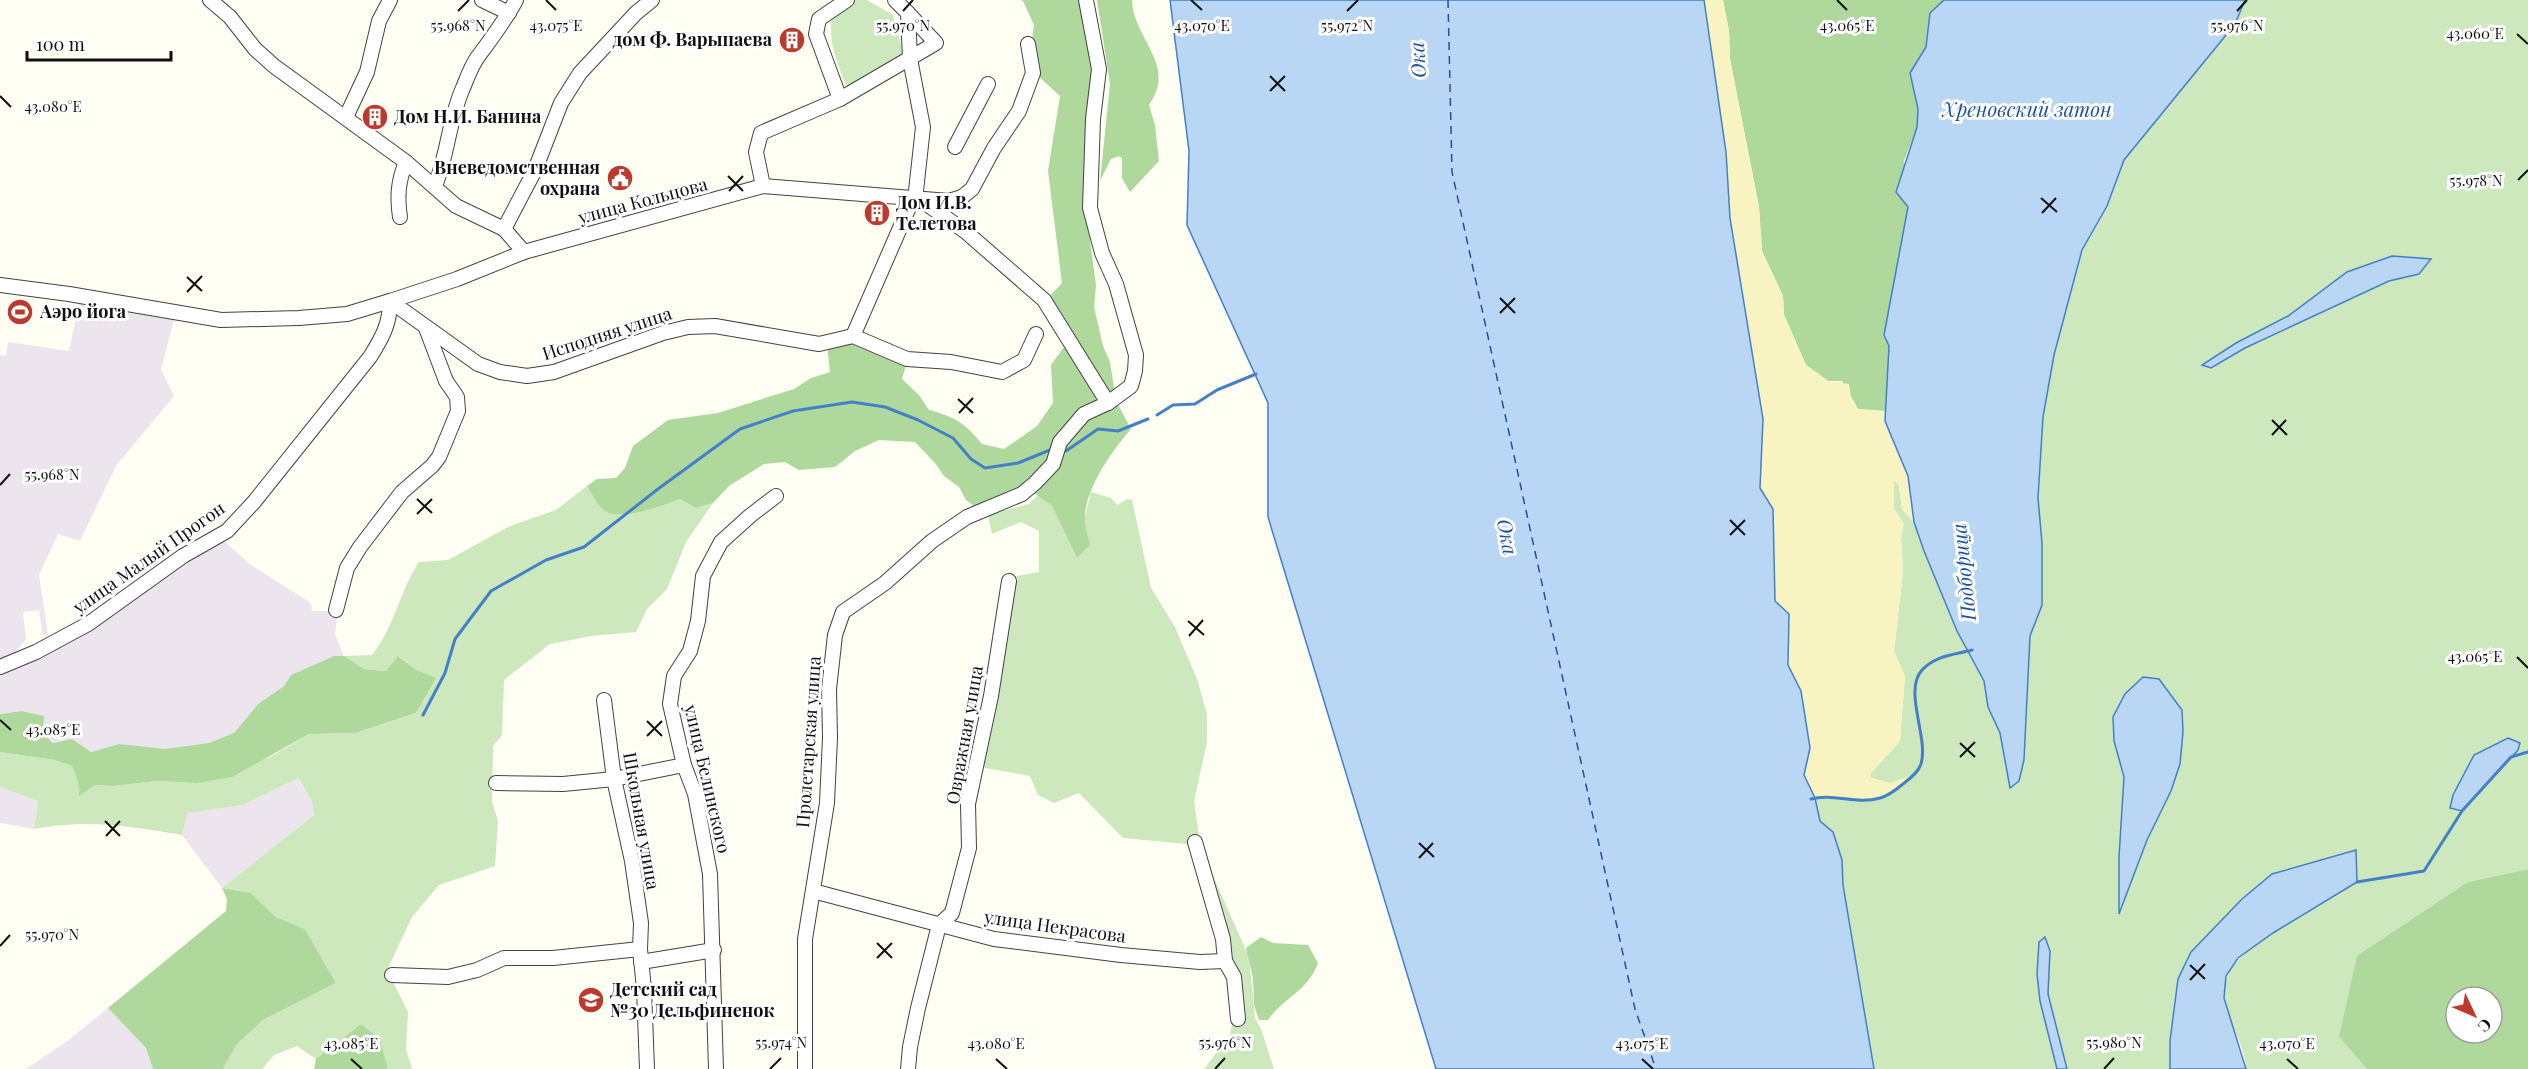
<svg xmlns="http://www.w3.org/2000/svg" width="2528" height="1069" font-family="'Playfair Display',serif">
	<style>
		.industrial { fill: #ede5ed }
		.green { fill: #cde8bd; fill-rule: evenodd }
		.forest { fill: #afd89d; fill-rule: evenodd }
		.sand { fill: #f8f4c1 }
		.water { fill: #b9d6f4; stroke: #4380c8; stroke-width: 1.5 }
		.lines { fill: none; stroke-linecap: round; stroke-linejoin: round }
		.stream { stroke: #4380c8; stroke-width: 3 }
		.ferry { stroke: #1d539d; stroke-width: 1.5; stroke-dasharray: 8 6; stroke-linecap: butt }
		.minor-casing { stroke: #434343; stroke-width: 16 }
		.minor { stroke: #fff; stroke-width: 14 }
		.ticks { fill: none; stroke: #101010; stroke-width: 2 }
		.labels { text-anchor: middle; stroke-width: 6; stroke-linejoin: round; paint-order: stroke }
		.poi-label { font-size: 18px; font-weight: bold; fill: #101010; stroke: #fff; text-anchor: start }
		.street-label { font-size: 18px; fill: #101010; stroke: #fff }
		.water-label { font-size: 20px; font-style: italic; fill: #1d539d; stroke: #fff }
		.ticks-label { font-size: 15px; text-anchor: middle; fill: #101010; stroke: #fff; stroke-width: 6; stroke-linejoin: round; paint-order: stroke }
	</style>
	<rect width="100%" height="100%" fill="#fefef3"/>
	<g class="industrial">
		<polygon points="79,303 174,320 161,369 174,396 116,466 80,541 58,534 39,575 48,635 43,636 39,610 23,612 26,639 14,654 0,661 0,355 6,356 8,342 69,351"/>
		<polygon points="223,540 251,565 311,603 312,611 338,611 335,634 344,656 334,656 291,675 284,686 258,704 234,733 209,743 165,750 119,744 91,752 72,739 54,743 43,734 44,717 21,711 0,714 0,670"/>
		<polygon points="297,778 312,801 314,815 222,888 182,835 186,813 243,805"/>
		<polygon points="0,787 38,801 34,829 0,823"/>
		<polygon points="108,1008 146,1048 153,1069 26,1069 66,1042"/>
	</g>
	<g class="green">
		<path d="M854 0H867L893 15 905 59 864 84 846 85C837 62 828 41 832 16Z"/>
		<path d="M2245 0H2528V869L2468 882 2339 1037 2367 1069H2246C2245 1045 2228 1022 2225 999 2218 958 2276 931 2305 913L2242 899 2191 952 2170 1041V1069H2067L2048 994 2050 951 2039 942 2037 974 2040 1001 2057 1069H1874L1843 885 1842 860 1833 832 1820 821 1815 798C1835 797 1865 805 1882 798 1894 793 1904 783 1914 775L1890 783 1871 778 1870 774 1900 741 1905 676 1894 652 1903 571 1901 539 1903 523 1894 509V480L1899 485 1902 509 1914 522 1957 631 1984 681 1988 707 2000 733 2011 787 2019 781 2024 760 2030 636 2042 605V543L2038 498 2043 417 2054 355 2082 249 2107 206 2124 160 2235 24ZM2347 272 2419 274 2389 281 2245 348 2211 368 2236 343 2288 316ZM2180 764 2171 791 2147 840 2119 912V857L2124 777Z"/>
		<path d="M587 486C592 495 598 507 608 512 624 521 664 505 680 499L696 508 713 503 686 542 667 589 647 609 636 632 591 636 550 644 504 680 502 735 493 746 492 802 498 821 495 866 439 885 412 917 387 970 408 1012 406 1049 412 1069H388L380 1039 361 1024 316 1059 297 1046 274 1055 262 1069H223L237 1044 263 1020 336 983 305 929 276 917 251 893 222 888 314 815 312 801 298 778 243 805 187 813 182 835C126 826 91 819 34 829L38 801 0 787V752L55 760 72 766 78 782 79 795 95 785 113 786 157 781 196 783 272 756 309 734 355 733 416 713 436 678 415 669 399 656 386 671 364 669 344 656 372 655C395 626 400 590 419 562L448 560 510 526 556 510Z"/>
		<polygon points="1091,492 1111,498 1117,505 1127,499 1132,500 1151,588 1175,627 1197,679 1207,714 1207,742 1194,801 1201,849 1249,957 1255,1018 1261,1029 1274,1069 1204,1069 1230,1035 1233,1019 1232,960 1198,845 1123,838 1079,793 1054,803 1038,795 1030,776 980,767 1001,676 1017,576 1039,572 1039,531 1021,522 992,534 988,515 1029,504 1038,495 1052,506 1077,558 1090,545 1084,521"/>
	</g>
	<g class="forest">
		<path d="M1020 0H1081L1092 71 1085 144V202L1096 285 1094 307 1103 346 1110 362 1116 401 1131 429C1112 451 1083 491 1085 521 1085 529 1089 537 1090 545L1077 558 1052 506 1029 489 975 507 966 500 959 487 944 476 935 463 915 442 879 440 855 451 835 467 799 470 785 462 764 464 729 486 713 503 696 508 680 499C664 505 624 521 607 512 598 507 592 495 587 486L597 479 616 478 625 468 633 446 668 420 718 413 794 389 811 378 830 372 827 344 853 338 907 361 902 379 919 395 929 410C955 417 965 423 982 444L1004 449 1037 426 1053 403 1051 365 1066 344 1048 298 1062 283 1048 171 1060 96 1036 74 1032 40 1034 25 1023 1Z"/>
		<path d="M1097 0H1132C1133 39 1178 65 1149 105L1155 125 1159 161 1130 192 1122 178V158L1119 156 1111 159 1100 181 1110 84Z"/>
		<polygon points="1723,0 1944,0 1930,13 1926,47 1910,73 1918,109 1917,127 1904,161 1908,207 1890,346 1885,411 1858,409 1842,381 1828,381 1806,365 1784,315 1783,296 1762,251 1759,207 1730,59 1729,31"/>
		<polygon points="334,656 344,656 364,669 386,671 398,656 415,669 436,678 416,713 355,733 309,734 232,777 196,783 157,781 113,786 95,785 79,796 78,782 72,766 55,760 0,752 0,714 21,711 44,716 43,733 53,743 72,739 91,752 119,744 165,749 209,743 234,733 258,704 284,686 291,675"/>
		<path d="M2528 869V1069H2367L2339 1037 2357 956 2468 882ZM2456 997H2492V1033H2456Z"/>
		<polygon points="222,888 251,893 276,917 305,929 336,983 263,1020 237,1044 223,1069 153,1069 146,1048 108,1008 226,911 227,899"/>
		<path d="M1261 937 1273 943 1308 945 1318 963C1308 991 1283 998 1268 1020H1259L1254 1005 1253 978 1246 948Z"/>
		<polygon points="361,1024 380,1039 388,1069 314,1069 316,1059"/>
	</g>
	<path class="sand" d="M1704 0H1723L1729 31 1730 59 1759 207 1762 251 1783 296 1784 315 1806 365 1828 381 1849 384 1852 402 1858 409 1885 411V421L1908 476 1914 522 1902 509 1899 485 1894 481V509L1904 523 1901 539 1903 571 1894 651 1905 676 1900 741 1870 774 1871 778 1890 783 1916 774C1905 782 1894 794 1881 798 1861 805 1836 797 1815 798L1804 775 1810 748 1801 691 1788 665 1789 614 1775 601 1773 509 1760 488 1763 419 1730 218 1726 152Z"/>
	<g class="water">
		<polygon points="1170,0 1704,0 1726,152 1730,218 1763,419 1760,488 1773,509 1775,601 1789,614 1788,665 1801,691 1810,748 1804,775 1815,798 1820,821 1833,832 1842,860 1843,885 1874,1069 1436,1069 1268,517 1268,403 1187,225 1189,151"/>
		<polygon points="1944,0 2245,0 2235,24 2124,160 2107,206 2082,250 2054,355 2043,417 2038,498 2042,543 2042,605 2030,636 2024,760 2019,781 2010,788 2000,733 1988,707 1984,681 1957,631 1924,551 1914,522 1908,476 1885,421 1889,346 1884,335 1908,207 1896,192 1917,127 1918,109 1910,73 1926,47 1930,13"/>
		<polygon points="2392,256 2431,259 2419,274 2389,281 2245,348 2211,368 2202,365 2236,343 2288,316 2347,272"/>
		<polygon points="2143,677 2159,679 2182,710 2183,732 2180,764 2171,791 2147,840 2119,914 2119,857 2124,777 2114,741 2113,717 2125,694"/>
		<polygon points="2508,738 2520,743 2518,750 2462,811 2450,808 2453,795 2474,755"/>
		<polygon points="2356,850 2357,882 2273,933 2238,958 2226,976 2224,998 2246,1069 2170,1069 2170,1041 2178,979 2191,952 2242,899 2272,874"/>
		<polygon points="2045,937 2050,951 2048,994 2067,1069 2057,1069 2040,1001 2037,974 2039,942"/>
	</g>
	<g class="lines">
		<g class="stream">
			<polyline points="1157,415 1173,405 1195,404 1217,390 1256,374"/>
			<polyline points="1066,451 1098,429 1118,431 1148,419"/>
			<polyline points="423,715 445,673 455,639 491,591 546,560 584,547 658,489 740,429 793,411 852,402 885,407 918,420 953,438 971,459 985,468 1018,463 1050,450"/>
			<path d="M1811 799C1834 793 1857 805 1880 798 1888 796 1897 789 1903 784 1910 778 1918 773 1921 764 1929 738 1903 691 1922 670 1936 655 1954 655 1972 650"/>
			<polyline points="2357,882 2424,871 2462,811 2511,757 2528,752"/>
		</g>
		<polyline class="ferry" points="1448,0 1452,172 1635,1009 1656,1069"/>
		<defs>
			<g id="minor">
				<polyline points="210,0 230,17 255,49 274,66 406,162 456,206 504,229 524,252"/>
				<polyline points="482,0 509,13"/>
				<polyline points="840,99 816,34 819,19 847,0"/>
				<polyline points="346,117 367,72 379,21 390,0"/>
				<polyline points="955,147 988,84"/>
				<path d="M435 186C448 154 449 119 463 88 467 78 471 67 477 58 491 39 505 21 516 0"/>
				<polyline points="763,186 756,152 761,133 840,99 936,43 908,13"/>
				<polyline points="921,200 966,232 1044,300 1108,403"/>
				<path d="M400 217C397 197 398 181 406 162"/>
				<polyline points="504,229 535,170 561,103 580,73 636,13 652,0"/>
				<polyline points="0,285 69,294 221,320 299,318 347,314 390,301 457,279 524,252 763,186 949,201 962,197 972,189 994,148 1019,111 1033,73 1028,44"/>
				<polyline points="390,301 478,364 500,372 527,376 554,372 663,333 688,327 715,326 819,344 853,336 907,359 951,362 1002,372 1024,360 1036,334"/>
				<polyline points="853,336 910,205 915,200 923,127 910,59 908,13 895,0"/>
				<polyline points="336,610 347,568 360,547 402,492 432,466 439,457 458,411 457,397 446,381 426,328"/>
				<path d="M0 667 36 652 88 624 183 556 227 531 254 502 370 357C382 338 390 324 390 301"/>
				<polyline points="604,700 614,779 632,861 641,923 640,949 644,989 647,1069"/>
				<polyline points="496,783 563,784 614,779 684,765"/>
				<polyline points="1195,842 1223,939 1225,961 1234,977 1238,1019"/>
				<polyline points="813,891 994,939 1121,955 1200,962 1225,961"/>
				<polyline points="641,962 714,950"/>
				<polyline points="392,975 448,977 477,970 504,958 553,958 640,949"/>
				<polyline points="716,1069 710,874 695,794 684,765 670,704 674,676 690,651 698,621 703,576 721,542 751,515 776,496"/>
				<polyline points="805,1069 805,939 827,803 830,738 829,689 835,635 843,612 885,583 932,541 967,517 1022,494 1035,483 1053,464 1060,442 1084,414 1108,403 1131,386 1135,371 1136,355 1116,284 1102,253 1090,208 1093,119 1099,69 1086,0"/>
				<polyline points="908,1069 910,1047 918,1008 939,925 952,913 969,848 968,804 991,696 1009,581"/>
			</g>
		</defs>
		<use href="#minor" class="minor-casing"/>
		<use href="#minor" class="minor"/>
	</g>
	<path class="ticks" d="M546 0 556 10M1191 0 1202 10M1837 0 1847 10M458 11 469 0M903 11 913 0M1347 11 1358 0M2237 11 2247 0M2517 34 2528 44M1270 76 1285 91M1270 91 1285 76M0 96 11 107M728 176 743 191M2518 180 2528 170M729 191 743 176M2041 198 2057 212M2042 213 2056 198M187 277 202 291M187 292 202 276M1500 298 1515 313M1500 313 1515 298M958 399 973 413M959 413 973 398M2272 420 2287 435M2272 435 2286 420M0 485 10 474M417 499 432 513M417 514 432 499M1730 520 1745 535M1730 535 1745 520M1188 621 1204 635M1189 636 1203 620M2517 657 2528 668M0 720 11 730M647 721 662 736M647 736 662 721M1960 743 1975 757M1960 757 1975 742M105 821 120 836M106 836 120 821M1419 843 1434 857M1419 858 1433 843M877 943 892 958M0 946 10 935M877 958 892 943M2190 965 2205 979M2190 980 2205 964M351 1059 362 1069M996 1059 1007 1069M1642 1059 1653 1069M2287 1059 2298 1069M770 1069 781 1058M1215 1069 1225 1058M2104 1069 2114 1058"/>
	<defs>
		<symbol id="building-disc" viewBox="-11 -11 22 22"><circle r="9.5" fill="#bb3a2c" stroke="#fff"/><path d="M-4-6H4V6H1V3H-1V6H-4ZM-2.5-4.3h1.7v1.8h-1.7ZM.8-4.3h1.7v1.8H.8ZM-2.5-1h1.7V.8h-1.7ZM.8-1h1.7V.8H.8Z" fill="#fff"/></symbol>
		<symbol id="civic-disc" viewBox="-11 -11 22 22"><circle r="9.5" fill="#bb3a2c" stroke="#fff"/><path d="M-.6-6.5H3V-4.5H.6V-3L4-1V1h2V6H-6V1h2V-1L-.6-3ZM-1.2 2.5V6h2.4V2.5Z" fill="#fff"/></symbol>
		<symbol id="stadium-disc" viewBox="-11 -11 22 22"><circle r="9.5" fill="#bb3a2c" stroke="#fff"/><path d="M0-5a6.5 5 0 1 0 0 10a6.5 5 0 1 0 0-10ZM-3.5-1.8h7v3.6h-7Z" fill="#fff"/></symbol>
		<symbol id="school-disc" viewBox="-11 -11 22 22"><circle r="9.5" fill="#bb3a2c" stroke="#fff"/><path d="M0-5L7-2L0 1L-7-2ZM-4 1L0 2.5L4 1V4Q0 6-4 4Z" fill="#fff"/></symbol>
	</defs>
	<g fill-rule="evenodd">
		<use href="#building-disc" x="777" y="25" width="30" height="30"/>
		<use href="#building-disc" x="360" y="102" width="30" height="30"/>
		<use href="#civic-disc" x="605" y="163" width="30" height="30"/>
		<use href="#building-disc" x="862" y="198" width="30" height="30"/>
		<use href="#stadium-disc" x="5" y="297" width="30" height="30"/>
		<use href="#school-disc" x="576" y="985" width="30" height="30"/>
	</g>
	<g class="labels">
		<g class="poi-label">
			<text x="772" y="46" text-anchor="end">дом Ф. Варыпаева</text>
			<text x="394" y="123">Дом Н.И. Банина</text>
			<text x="600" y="174" text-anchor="end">Вневедомственная<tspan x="600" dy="21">охрана</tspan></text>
			<text x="896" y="209">Дом И.В.<tspan x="896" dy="21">Телетова</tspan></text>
			<text x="40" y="318">Аэро йога</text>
			<text x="610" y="996">Детский сад<tspan x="610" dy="21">№30 Дельфиненок</tspan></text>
		</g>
		<g class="street-label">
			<text transform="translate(643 201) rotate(-15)" y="6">улица Кольцова</text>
			<text transform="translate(607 334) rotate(-18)" y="6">Исподняя улица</text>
			<text transform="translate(149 558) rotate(-35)" y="6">улица Малый Прогон</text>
			<text transform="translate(965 735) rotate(-80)" y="6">Овражная улица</text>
			<text transform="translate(809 742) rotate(-86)" y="6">Пролетарская улица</text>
			<text transform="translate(707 779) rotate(77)" y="6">улица Белинского</text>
			<text transform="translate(641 821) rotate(80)" y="6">Школьная улица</text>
			<text transform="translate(1055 927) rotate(8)" y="6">улица Некрасова</text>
		</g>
		<g class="water-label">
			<text transform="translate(1418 60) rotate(-94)" y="7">Ока</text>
			<text x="2027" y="117">Хреновский затон</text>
			<text transform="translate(1507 537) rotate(79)" y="7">Ока</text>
			<text transform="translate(1964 572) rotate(-96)" y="7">Подборица</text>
		</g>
	</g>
	<g class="ticks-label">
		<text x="556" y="31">43.075°E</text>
		<text x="1202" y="31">43.070°E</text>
		<text x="1847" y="31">43.065°E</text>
		<text x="458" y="31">55.968°N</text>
		<text x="903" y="31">55.970°N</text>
		<text x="1347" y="31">55.972°N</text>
		<text x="2237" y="31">55.976°N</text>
		<text x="2475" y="39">43.060°E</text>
		<text x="53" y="112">43.080°E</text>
		<text x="2476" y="186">55.978°N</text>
		<text x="52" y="480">55.968°N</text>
		<text x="2475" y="662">43.065°E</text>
		<text x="53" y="735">43.085°E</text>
		<text x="52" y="940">55.970°N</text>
		<text x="781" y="1048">55.974°N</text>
		<text x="1225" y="1048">55.976°N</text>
		<text x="2114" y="1048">55.980°N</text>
		<text x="351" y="1049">43.085°E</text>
		<text x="996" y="1049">43.080°E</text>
		<text x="1642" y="1049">43.075°E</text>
		<text x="2287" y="1049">43.070°E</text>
	</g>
	<g transform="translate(2474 1015) rotate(134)"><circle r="28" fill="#ffffff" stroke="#9f9f9f" stroke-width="1.5"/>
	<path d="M0-4.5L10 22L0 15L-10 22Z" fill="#bb3a2c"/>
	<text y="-9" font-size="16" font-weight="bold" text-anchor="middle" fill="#101010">С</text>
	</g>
	<path d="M27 51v9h144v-9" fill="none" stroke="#101010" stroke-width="3"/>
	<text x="36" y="51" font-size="18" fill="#101010" stroke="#ffffff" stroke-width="4.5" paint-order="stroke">100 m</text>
</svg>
